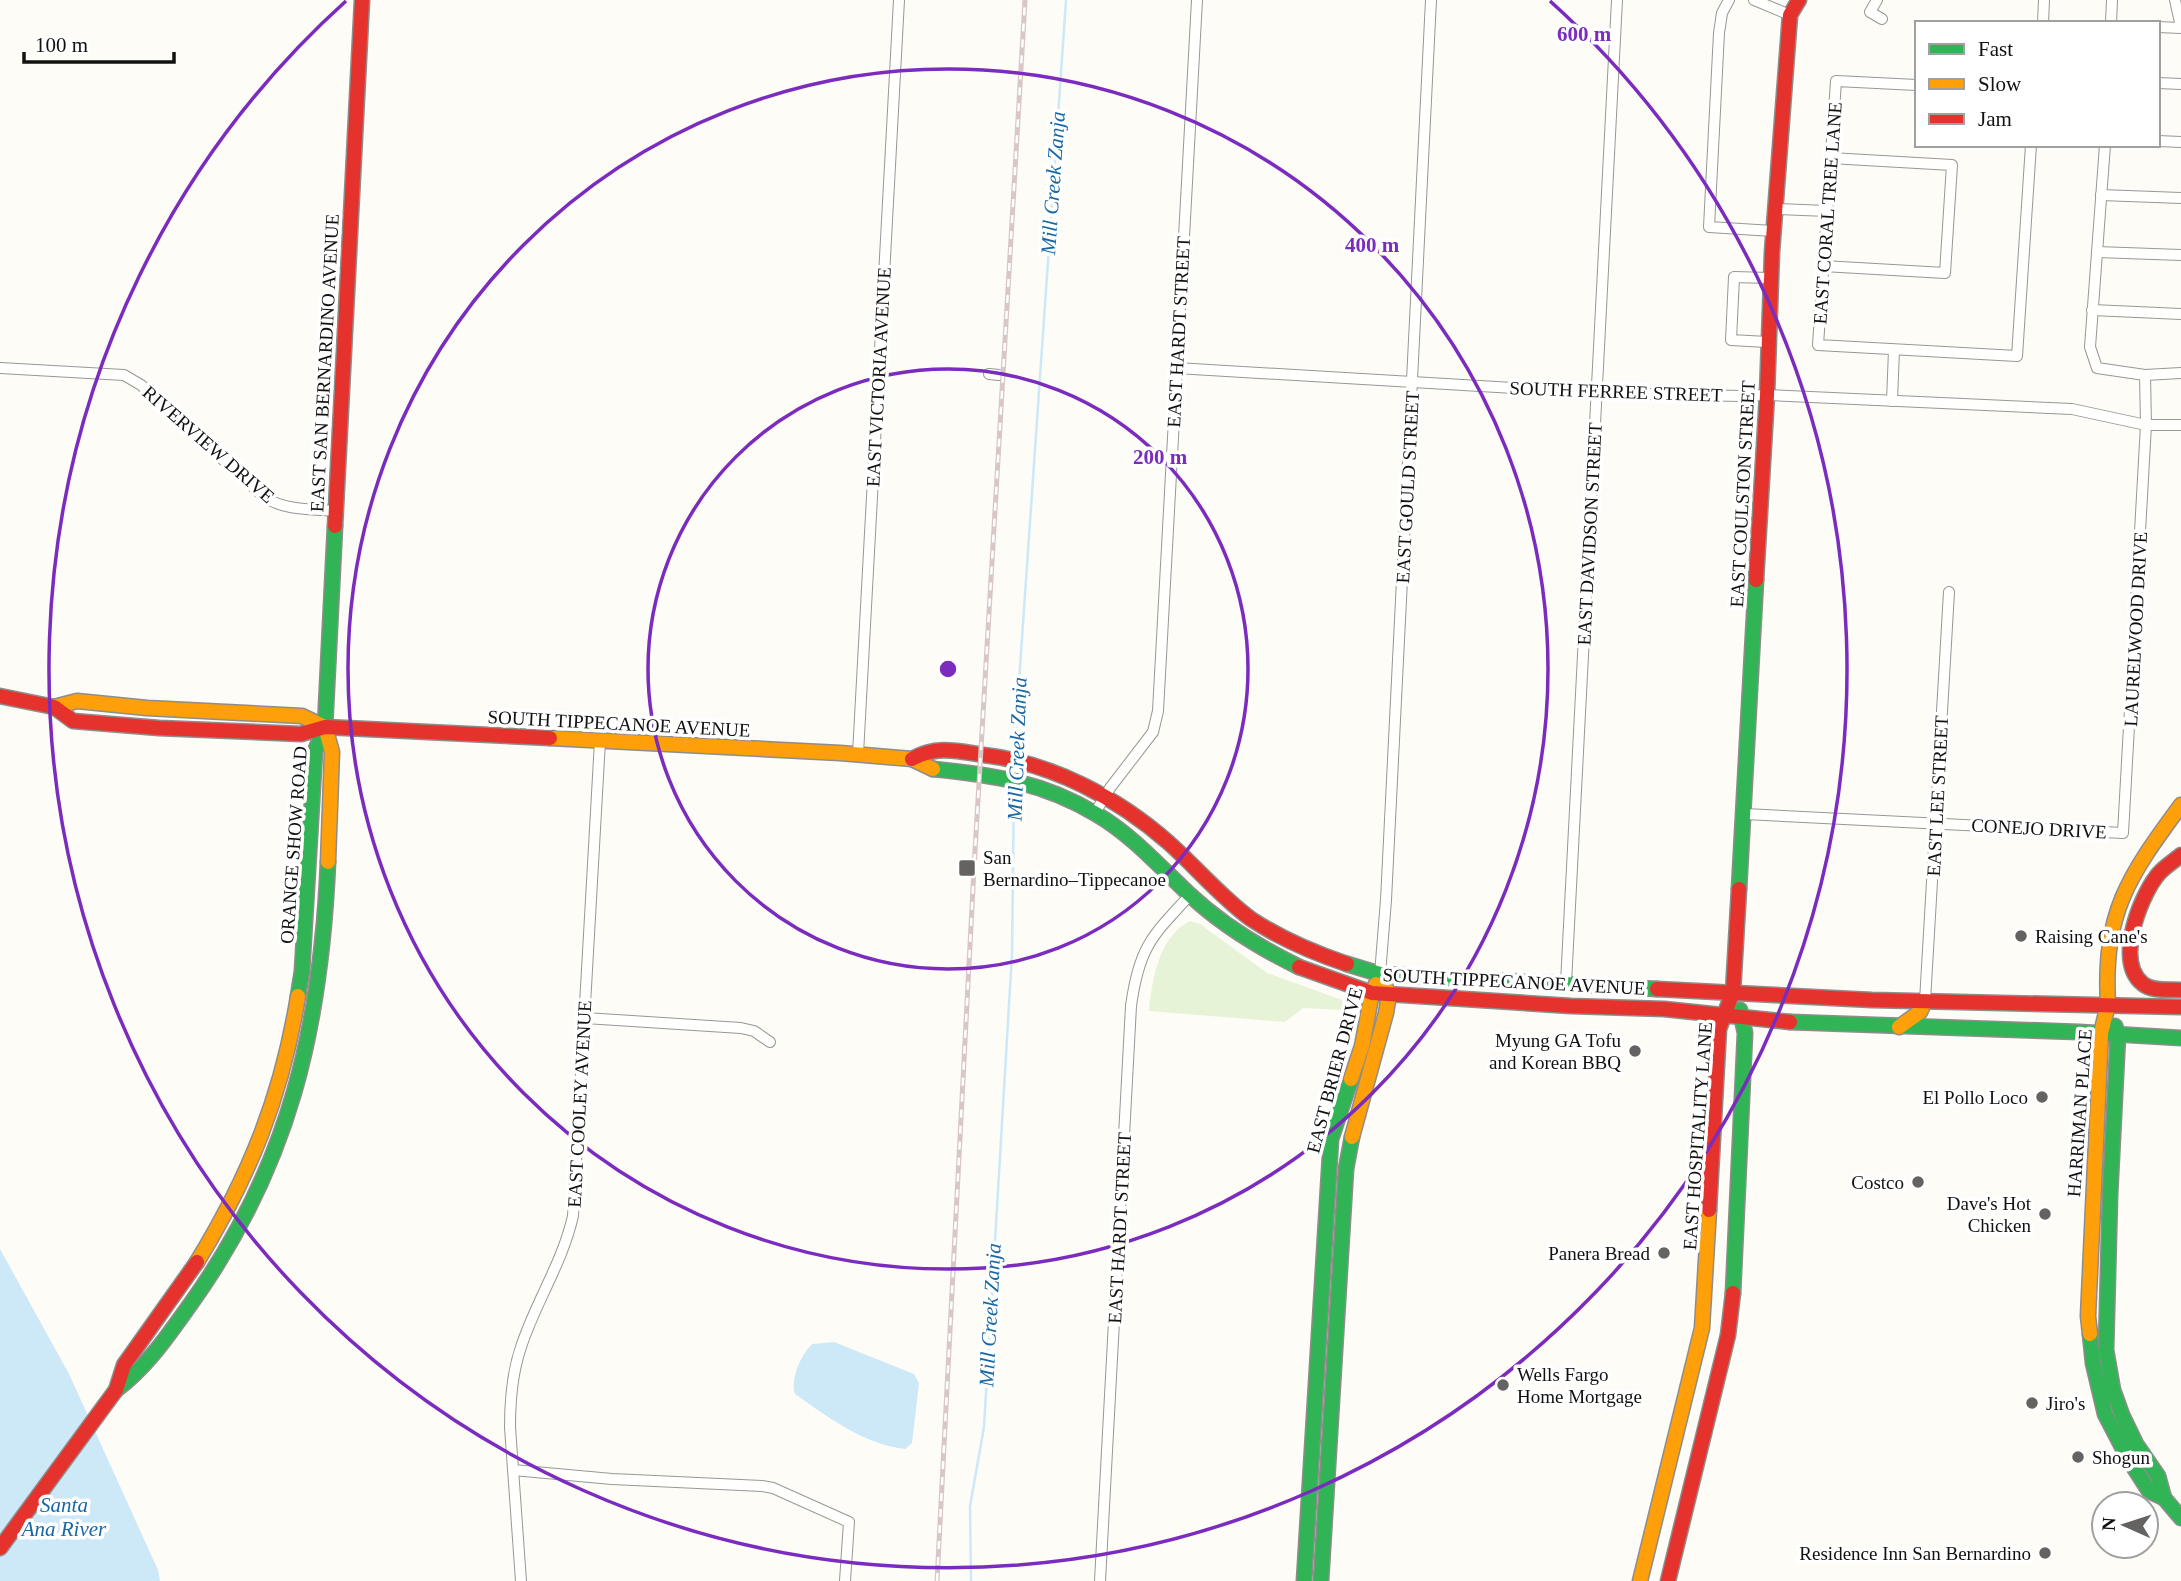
<svg xmlns="http://www.w3.org/2000/svg" width="2181" height="1581" font-family="'Times New Roman',serif">
	<style>
		.green { fill: #e7f3d7 }
		.water { fill: #cde8f7 }
		.lines { fill: none; stroke-linecap: round; stroke-linejoin: round }
		.stream { stroke: #cde8f7; stroke-width: 2.5 }
		.street-casing { stroke: #979795; stroke-width: 12 }
		.fast-casing { stroke: #8e8d8b; stroke-width: 17 }
		.slow-casing { stroke: #8e8d8b; stroke-width: 17 }
		.jam-casing { stroke: #8e8d8b; stroke-width: 17 }
		.street { stroke: #fffffe; stroke-width: 10 }
		.fast { stroke: #30b455; stroke-width: 14 }
		.slow { stroke: #ff9f0a; stroke-width: 14 }
		.jam { stroke: #e5322d; stroke-width: 14 }
		.rail-casing { stroke: #d9c6c7; stroke-width: 5 }
		.rail { stroke: #fff; stroke-width: 2.5; stroke-dasharray: 8; stroke-linecap: butt }
		.ring { fill: none; stroke: #7b2cbf; stroke-width: 3.5 }
		.poi-dot { fill: #646362; stroke: #fff; stroke-width: 2.5 }
		.labels { text-anchor: middle; stroke-width: 7; stroke-linejoin: round; paint-order: stroke }
		.street-label { font-size: 19px; fill: #111; stroke: #fff }
		.poi-label { font-size: 19px; fill: #111; stroke: #fff; text-anchor: end }
		.water-label { font-size: 21px; font-style: italic; fill: #1768a6; stroke: #fff }
		.centre { fill: #7b2cbf; stroke: #fff; stroke-width: 3.5 }
		.ring-label { font-size: 21px; text-anchor: middle; font-weight: bold; fill: #7b2cbf; stroke: #fff; stroke-width: 7; stroke-linejoin: round; paint-order: stroke }
	</style>
	<rect width="100%" height="100%" fill="#fdfcf7"/>
	<path class="green" d="M1190 921 1200 924 1267 973 1342 1000 1344 1010 1303 1008 1285 1022 1149 1011C1152 980 1159 936 1190 921Z"/>
	<g class="water">
		<polygon points="0,1249 69,1374 158,1570 160,1581 0,1581"/>
		<path d="M834 1342 914 1374 919 1383 912 1443 905 1449C863 1444 828 1417 795 1394 790 1379 801 1355 812 1344Z"/>
	</g>
	<g class="lines">
		<g class="stream">
			<polyline points="1014,754 1066,0"/>
			<polyline points="971,1581 970,1506 984,1427 1012,954 1014,786"/>
		</g>
		<defs>
			<g id="street">
				<polyline points="1729,0 1722,13 1719,33 1709,227 1773,231"/>
				<polyline points="1754,0 1790,15"/>
				<polyline points="1877,0 1870,12 1882,19"/>
				<polyline points="2175,0 2181,27"/>
				<polyline points="2043,23 2044,0"/>
				<polyline points="2111,23 2112,0"/>
				<polyline points="2158,27 2181,28"/>
				<polyline points="2158,83 2181,84"/>
				<polyline points="1917,85 1836,81 1818,345 2017,356 2031,145"/>
				<polyline points="2158,141 2181,142"/>
				<polyline points="2101,195 2181,198"/>
				<polyline points="1775,209 1827,211"/>
				<polyline points="2097,252 2181,255"/>
				<polyline points="1823,266 1945,273 1952,165 1830,158"/>
				<polyline points="2092,310 2181,314"/>
				<polyline points="1767,342 1731,340 1734,277 1770,278"/>
				<path d="M0 368 124 375 141 385 264 497C286 511 311 509 336 511"/>
				<polyline points="1176,368 1596,393 1741,396 1767,395 2072,409 2146,425 2181,425"/>
				<polyline points="989,374 999,375"/>
				<polyline points="2145,375 2181,373"/>
				<polyline points="1892,401 1894,350"/>
				<polyline points="858,754 899,0"/>
				<polyline points="1095,813 1110,788 1153,732 1158,711 1197,0"/>
				<polyline points="1745,814 2123,833 2146,425 2145,375 2097,368 2090,347 2105,145"/>
				<polyline points="1380,974 1386,900 1431,0"/>
				<polyline points="1566,983 1617,0"/>
				<polyline points="1925,1001 1949,592"/>
				<polyline points="585,1018 741,1028 754,1031 770,1042"/>
				<polyline points="513,1470 612,1479 762,1486 773,1488 849,1522 845,1581"/>
				<path d="M521 1581 510 1427C510 1400 512 1373 521 1347 536 1301 562 1264 573 1216L600 741"/>
				<path d="M1100 1581 1131 1006C1139 947 1152 936 1190 895"/>
			</g>
			<g id="fast">
				<path d="M933 769C993 775 1043 782 1096 814 1132 835 1158 865 1189 894 1221 924 1260 948 1299 967"/>
				<polyline points="1739,889 1756,580"/>
				<polyline points="1347,964 1380,974 1657,989"/>
				<polyline points="298,996 302,971 315,751 325,727 335,526"/>
				<polyline points="1790,1022 2079,1032 2181,1038"/>
				<polyline points="2115,1026 2118,1035 2110,1195 2106,1350 2113,1390 2122,1415 2136,1444 2158,1476 2164,1498"/>
				<polyline points="1733,1293 1745,1033 1740,1010"/>
				<polyline points="2090,1334 2093,1363 2105,1414 2129,1460 2149,1491 2164,1498 2181,1518"/>
				<path d="M116 1390C148 1366 169 1334 192 1302 290 1164 321 1027 328 862"/>
				<polyline points="1304,1581 1331,1139 1351,1079"/>
				<polyline points="1321,1581 1346,1169 1352,1137"/>
			</g>
			<g id="slow">
				<polyline points="54,707 77,701 147,708 302,716 325,727"/>
				<polyline points="325,727 332,752 328,862"/>
				<polyline points="550,738 840,753 912,759 933,769"/>
				<path d="M2108 1005C2103 912 2128 877 2181 805"/>
				<polyline points="1899,1027 1920,1012 1925,1001"/>
				<polyline points="1351,1079 1362,1046 1372,993 1376,984"/>
				<polyline points="1352,1137 1386,1013 1389,995 1386,988"/>
				<path d="M197 1262C249 1177 282 1096 298 996"/>
				<polyline points="2090,1334 2088,1316 2101,1033 2108,1005"/>
				<polyline points="1640,1581 1702,1328 1709,1210"/>
			</g>
			<g id="jam">
				<polyline points="335,526 362,0"/>
				<polyline points="1756,580 1767,395 1772,252 1790,15 1799,0"/>
				<polyline points="0,696 54,707 73,721 159,728 301,734 325,727 550,738"/>
				<path d="M912 759C937 745 957 751 984 755 1052 763 1118 798 1169 843 1197 868 1221 897 1251 919 1281 939 1314 953 1347 964"/>
				<path d="M2181 855C2173 862 2162 868 2156 877 2139 900 2115 962 2143 984 2153 992 2169 989 2181 990"/>
				<polyline points="1299,967 1372,993 1571,1006 1664,1009 1790,1022"/>
				<polyline points="1657,989 1872,1000 2181,1007"/>
				<polyline points="1709,1210 1719,1029 1733,992 1739,889"/>
				<polyline points="0,1548 116,1390 124,1365 197,1262"/>
				<polyline points="1668,1581 1728,1335 1733,1293"/>
			</g>
		</defs>
		<use href="#street" class="street-casing"/>
		<use href="#fast" class="fast-casing"/>
		<use href="#slow" class="slow-casing"/>
		<use href="#jam" class="jam-casing"/>
		<use href="#street" class="street"/>
		<use href="#fast" class="fast"/>
		<use href="#slow" class="slow"/>
		<use href="#jam" class="jam"/>
		<defs>
			<polyline id="rail" points="937,1581 974,868 1025,0"/>
		</defs>
		<use href="#rail" class="rail-casing"/>
		<use href="#rail" class="rail"/>
	</g>
	<g class="ring">
		<circle cx="948" cy="669" r="300"/>
		<circle cx="948" cy="669" r="600"/>
		<path d="M1550 1A899 899 0 1 1 346 1"/>
	</g>
	<g class="poi-dot">
		<rect x="958" y="859" width="18" height="18" rx="3.5"/>
		<circle cx="2021" cy="936" r="7"/>
		<circle cx="1635" cy="1051" r="7"/>
		<circle cx="2042" cy="1097" r="7"/>
		<circle cx="1918" cy="1182" r="7"/>
		<circle cx="2045" cy="1214" r="7"/>
		<circle cx="1664" cy="1253" r="7"/>
		<circle cx="1503" cy="1385" r="7"/>
		<circle cx="2032" cy="1403" r="7"/>
		<circle cx="2078" cy="1457" r="7"/>
		<circle cx="2045" cy="1553" r="7"/>
	</g>
	<g class="labels">
		<g class="street-label">
			<text transform="translate(1827 213) rotate(-86)" y="7">EAST CORAL TREE LANE</text>
			<text transform="translate(1178 332) rotate(-87)" y="7">EAST HARDT STREET</text>
			<text transform="translate(324 363) rotate(-87)" y="7">EAST SAN BERNARDINO AVENUE</text>
			<text transform="translate(878 377) rotate(-87)" y="7">EAST VICTORIA AVENUE</text>
			<text transform="translate(1616 391) rotate(2)" y="7">SOUTH FERREE STREET</text>
			<text transform="translate(209 444) rotate(41)" y="7">RIVERVIEW DRIVE</text>
			<text transform="translate(1407 487) rotate(-87)" y="7">EAST GOULD STREET</text>
			<text transform="translate(1742 494) rotate(-87)" y="7">EAST COULSTON STREET</text>
			<text transform="translate(1589 534) rotate(-87)" y="7">EAST DAVIDSON STREET</text>
			<text transform="translate(2135 629) rotate(-87)" y="7">LAURELWOOD DRIVE</text>
			<text transform="translate(619 723) rotate(3)" y="7">SOUTH TIPPECANOE AVENUE</text>
			<text transform="translate(1937 796) rotate(-87)" y="7">EAST LEE STREET</text>
			<text transform="translate(2039 828) rotate(3)" y="7">CONEJO DRIVE</text>
			<text transform="translate(293 845) rotate(-86)" y="7">ORANGE SHOW ROAD</text>
			<text transform="translate(1514 981) rotate(3)" y="7">SOUTH TIPPECANOE AVENUE</text>
			<text transform="translate(1334 1070) rotate(-75)" y="7">EAST BRIER DRIVE</text>
			<text transform="translate(579 1104) rotate(-87)" y="7">EAST COOLEY AVENUE</text>
			<text transform="translate(2079 1113) rotate(-86)" y="7">HARRIMAN PLACE</text>
			<text transform="translate(1697 1136) rotate(-86)" y="7">EAST HOSPITALITY LANE</text>
			<text transform="translate(1119 1228) rotate(-87)" y="7">EAST HARDT STREET</text>
		</g>
		<g class="poi-label">
			<text x="983" y="864" text-anchor="start">San<tspan x="983" dy="22">Bernardino–Tippecanoe</tspan></text>
			<text x="2035" y="943" text-anchor="start">Raising Cane's</text>
			<text x="1621" y="1047">Myung GA Tofu<tspan x="1621" dy="22">and Korean BBQ</tspan></text>
			<text x="2028" y="1104">El Pollo Loco</text>
			<text x="1904" y="1189">Costco</text>
			<text x="2031" y="1210">Dave's Hot<tspan x="2031" dy="22">Chicken</tspan></text>
			<text x="1650" y="1260">Panera Bread</text>
			<text x="1517" y="1381" text-anchor="start">Wells Fargo<tspan x="1517" dy="22">Home Mortgage</tspan></text>
			<text x="2046" y="1410" text-anchor="start">Jiro's</text>
			<text x="2092" y="1464" text-anchor="start">Shogun</text>
			<text x="2031" y="1560">Residence Inn San Bernardino</text>
		</g>
		<g class="water-label">
			<text transform="translate(1053 183) rotate(-86)" y="7">Mill Creek Zanja</text>
			<text transform="translate(1017 749) rotate(-88)" y="7">Mill Creek Zanja</text>
			<text transform="translate(990 1315) rotate(-87)" y="7">Mill Creek Zanja</text>
			<text x="64" y="1512">Santa<tspan x="64" dy="24">Ana River</tspan></text>
		</g>
	</g>
	<circle cx="948" cy="669" r="10" class="centre"/>
	<g class="ring-label">
		<text x="1584" y="41">600 m</text>
		<text x="1372" y="252">400 m</text>
		<text x="1160" y="464">200 m</text>
	</g>
	<rect x="1915" y="21" width="245" height="126" fill="#ffffff" stroke="#a0a0a0" stroke-width="2"/>
	<rect x="1929" y="44" width="35" height="10" fill="#30b455" stroke="#a0a0a0" stroke-width="2"/>
	<text x="1978" y="56" font-size="21" fill="#111111">Fast</text>
	<rect x="1929" y="79" width="35" height="10" fill="#ff9f0a" stroke="#a0a0a0" stroke-width="2"/>
	<text x="1978" y="91" font-size="21" fill="#111111">Slow</text>
	<rect x="1929" y="114" width="35" height="10" fill="#e5322d" stroke="#a0a0a0" stroke-width="2"/>
	<text x="1978" y="126" font-size="21" fill="#111111">Jam</text>
	<g transform="translate(2125 1525) rotate(273)"><circle r="33" fill="#ffffff" stroke="#a0a0a0" stroke-width="2"/>
	<path d="M0-5L12 26L0 18L-12 26Z" fill="#646362"/>
	<text y="-10" font-size="19" font-weight="bold" text-anchor="middle" fill="#111111">N</text>
	</g>
	<path d="M24 52v10h150v-10" fill="none" stroke="#111111" stroke-width="3.5"/>
	<text x="35" y="52" font-size="21" fill="#111111" stroke="#ffffff" stroke-width="5" paint-order="stroke">100 m</text>
</svg>
